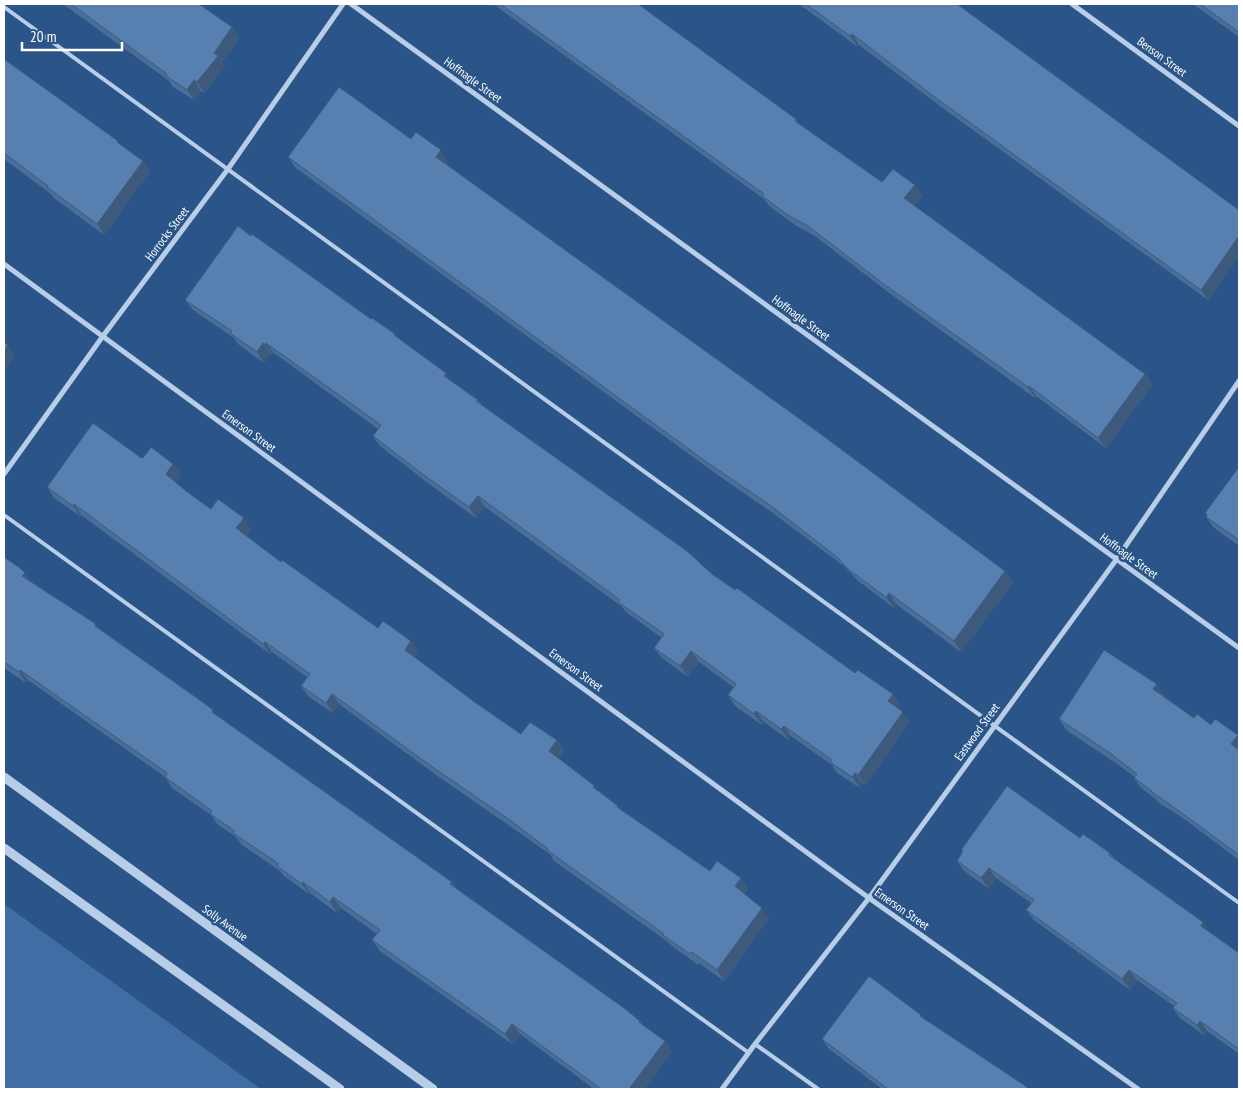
<svg xmlns="http://www.w3.org/2000/svg" width="1243" height="1093" font-family="'PT Sans Narrow',sans-serif">
	<style>
		.green { fill: #406ea4 }
		.lines { fill: none; stroke-linecap: round; stroke-linejoin: round }
		.service { stroke: #b8cee8; stroke-width: 4 }
		.minor { stroke: #b8cee8; stroke-width: 5 }
		.tertiary { stroke: #b8cee8; stroke-width: 9 }
		.wall { fill: #4b6e98 }
		.shaded-wall { fill: #3d5a7c }
		.building { fill: #5780b1; stroke: #3d5a7c }
		.labels { text-anchor: middle; stroke-width: 5; stroke-linejoin: round; paint-order: stroke }
		.street-label { font-size: 12px; fill: #fff; stroke: #2b5588 }
	</style>
	<rect width="100%" height="100%" fill="#2b5588"/>
	<polygon class="green" points="4,904 261,1089 4,1089"/>
	<g class="lines">
		<g class="service">
			<polyline points="4,7 1239,903"/>
			<polyline points="4,515 749,1053"/>
			<polyline points="755,1044 818,1089"/>
		</g>
		<g class="minor">
			<polyline points="351,4 1239,648"/>
			<polyline points="1072,4 1239,126"/>
			<polyline points="4,264 869,898 1138,1089"/>
			<polyline points="4,474 103,336 228,169 343,4"/>
			<polyline points="722,1089 755,1044 869,898 1116,560 1239,381"/>
		</g>
		<g class="tertiary">
			<polyline points="4,777 433,1089"/>
			<polyline points="4,848 340,1089"/>
		</g>
	</g>
	<g class="wall">
		<polygon points="63,4 199,4 232,27 239,38 222,62 225,66 204,93 201,91 194,100 173,87 168,80"/>
		<polygon points="493,4 638,4 796,119 799,124 882,182 915,185 922,196 914,206 1145,374 1152,385 1106,448 1036,396 1035,398 892,295 815,236 795,225 769,206 764,199"/>
		<polygon points="799,4 957,4 1239,210 1239,257 1208,300 944,109 859,45 858,47"/>
		<polygon points="1193,4 1239,4 1239,37"/>
		<polygon points="4,59 122,146 150,171 104,235 54,198 51,194 4,159"/>
		<polygon points="411,139 448,161 445,164 1013,582 961,652 896,604 894,608 857,580 845,567 774,514 715,473 296,168 288,157"/>
		<polygon points="185,300 371,319 395,334 397,337 453,382 478,400 482,405 712,574 855,673 893,694 900,705 898,708 910,722 865,785 863,783 860,788 837,773 832,765 791,736 789,740 764,722 762,725 735,706 728,695 733,687 699,662 688,677 662,658 654,648 662,638 626,612 621,606 485,507 476,518 432,486 380,446 373,436 378,429 274,353 272,355 270,354 264,363 238,344 234,338 193,310"/>
		<polygon points="140,457 173,464 181,475 175,482 186,491 211,509 251,529 246,536 281,562 378,628 411,641 419,652 414,658 476,703 521,734 557,740 564,751 558,759 599,791 618,806 621,810 710,871 741,878 748,889 744,894 769,918 724,981 699,963 698,965 671,945 668,942 554,861 551,855 514,829 439,777 339,704 333,713 308,696 301,686 307,677 272,652 270,654 81,515 80,516 54,498 47,487"/>
		<polygon points="1239,467 1239,546 1213,527 1206,517 1207,515 1205,513"/>
		<polygon points="4,557 32,583 99,628 217,716 452,882 458,890 640,1021 644,1026 665,1041 672,1052 644,1089 594,1089 520,1034 512,1044 380,951 372,940 377,934 341,908 337,913 310,893 309,894 284,876 280,871 241,844 236,837 217,824 211,815 172,788 165,777 28,680 26,683 4,668"/>
		<polygon points="1164,695 1163,696 1194,718 1211,725 1238,735 1239,737 1239,860 1183,818 1159,803 1156,799 1141,788 1134,778 1135,777 1117,764 1066,730 1059,719"/>
		<polygon points="1080,838 1110,853 1114,858 1211,933 1239,953 1239,1054 1207,1031 1204,1035 1180,1018 1173,1008 1174,1006 1137,980 1130,990 1034,920 1026,910 1031,903 996,878 989,889 964,871 957,861 963,852 961,850"/>
		<polygon points="921,1015 923,1018 1027,1087 1028,1089 882,1089 829,1049 822,1039"/>
	</g>
	<g class="shaded-wall">
		<polygon points="232,27 239,38 222,62 225,66 204,93 197,82 214,53"/>
		<polygon points="852,34 859,45 858,47 850,36"/>
		<polygon points="194,80 201,91 194,100 187,90"/>
		<polygon points="441,150 448,161 443,168 436,157"/>
		<polygon points="143,161 150,171 104,235 97,224"/>
		<polygon points="915,185 922,196 912,209 904,198"/>
		<polygon points="1239,236 1239,257 1208,300 1201,290"/>
		<polygon points="263,343 270,354 264,363 257,352"/>
		<polygon points="266,343 274,353 272,355 265,345"/>
		<polygon points="8,345 15,356 4,372 4,351"/>
		<polygon points="446,373 454,383 444,376"/>
		<polygon points="1145,374 1152,385 1106,448 1098,438"/>
		<polygon points="1029,386 1036,396 1035,398 1028,387"/>
		<polygon points="173,464 181,475 173,484 166,474"/>
		<polygon points="478,496 485,507 476,518 469,507"/>
		<polygon points="74,504 81,515 80,516 73,506"/>
		<polygon points="244,518 251,529 244,539 236,528"/>
		<polygon points="1005,571 1013,582 961,652 954,641"/>
		<polygon points="25,573 32,583 22,576"/>
		<polygon points="889,593 896,604 894,608 886,597"/>
		<polygon points="411,641 419,652 412,661 405,650"/>
		<polygon points="265,642 272,652 270,654 263,644"/>
		<polygon points="691,651 699,662 688,677 680,666"/>
		<polygon points="20,670 28,680 26,683 19,672"/>
		<polygon points="1157,684 1164,695 1161,700 1153,689"/>
		<polygon points="332,694 339,704 333,713 326,703"/>
		<polygon points="893,694 900,705 895,712 888,701"/>
		<polygon points="756,711 764,722 762,725 754,714"/>
		<polygon points="903,712 910,722 865,785 858,775"/>
		<polygon points="784,726 791,736 789,740 781,729"/>
		<polygon points="1238,735 1239,737 1239,753 1231,744"/>
		<polygon points="557,740 564,751 556,762 549,751"/>
		<polygon points="855,773 863,783 860,788 852,777"/>
		<polygon points="989,868 996,878 989,889 981,878"/>
		<polygon points="741,878 748,889 742,896 735,886"/>
		<polygon points="303,882 310,893 309,894 302,884"/>
		<polygon points="452,882 459,892 450,884"/>
		<polygon points="333,897 341,908 337,913 330,902"/>
		<polygon points="762,908 769,918 724,981 717,970"/>
		<polygon points="1203,922 1211,933 1201,926"/>
		<polygon points="1129,970 1137,980 1130,990 1122,979"/>
		<polygon points="1200,1021 1207,1031 1204,1035 1197,1025"/>
		<polygon points="512,1024 520,1034 512,1044 505,1034"/>
		<polygon points="665,1041 672,1052 644,1089 629,1089"/>
	</g>
	<g class="building">
		<polygon points="71,4 199,4 232,27 214,53 218,56 197,82 194,80 187,90 166,76 167,74"/>
		<polygon points="500,4 638,4 796,119 795,121 882,182 893,169 915,185 904,198 1145,374 1098,438 1029,386 1028,387 885,285 808,226 788,215 762,196 764,194"/>
		<polygon points="806,4 957,4 1239,210 1239,236 1201,290 936,98 852,34 850,36"/>
		<polygon points="1200,4 1239,4 1239,32"/>
		<polygon points="4,59 118,141 117,142 143,161 97,224 47,187 48,186 4,153"/>
		<polygon points="339,87 411,139 416,132 441,150 436,157 818,432 1005,571 954,641 889,593 886,597 849,570 837,557 767,503 708,463 288,157"/>
		<polygon points="238,226 251,236 252,234 371,319 372,318 395,334 394,335 446,373 444,376 478,400 476,401 687,551 712,574 735,590 737,588 855,673 858,670 893,694 888,701 903,712 858,775 855,773 852,777 830,762 832,760 784,726 781,729 756,711 754,714 728,695 736,684 691,651 680,666 654,648 664,634 618,602 620,600 478,496 469,507 425,476 373,436 381,425 266,343 265,345 263,343 257,352 230,333 232,331 185,300"/>
		<polygon points="4,342 8,345 4,351"/>
		<polygon points="93,423 140,457 143,458 151,447 173,464 166,474 186,491 211,509 218,499 244,518 236,528 281,562 282,560 378,628 383,621 411,641 405,650 476,703 521,734 530,722 557,740 549,751 595,786 593,787 618,806 617,807 710,871 717,861 741,878 735,886 762,908 717,970 692,952 690,954 663,935 664,934 547,850 548,849 507,818 431,766 332,694 326,703 301,686 310,674 265,642 263,644 74,504 73,506 47,487"/>
		<polygon points="1239,467 1239,540 1206,517 1207,515 1205,513"/>
		<polygon points="4,557 20,568 25,573 22,576 96,624 95,626 204,703 213,710 212,712 452,882 450,884 624,1008 640,1021 639,1022 665,1041 629,1089 601,1089 512,1024 505,1034 372,940 380,930 333,897 330,902 303,882 302,884 277,866 279,864 233,833 235,831 210,814 212,811 165,777 167,773 20,670 19,672 4,662"/>
		<polygon points="1104,650 1157,684 1153,689 1194,718 1197,714 1211,725 1215,719 1238,735 1231,744 1239,750 1239,855 1175,808 1152,792 1152,791 1134,778 1137,774 1110,753 1059,719"/>
		<polygon points="1007,786 1080,838 1083,834 1110,853 1109,855 1203,922 1201,926 1239,953 1239,1049 1200,1021 1197,1025 1173,1008 1177,1003 1129,970 1122,979 1026,910 1034,900 989,868 981,878 957,861 963,851 961,850"/>
		<polygon points="869,976 921,1015 920,1016 1027,1087 1026,1089 888,1089 822,1039"/>
	</g>
	<g class="labels">
		<g class="street-label">
			<text transform="translate(1162 57) rotate(36)" y="4">Benson Street</text>
			<text transform="translate(473 80) rotate(36)" y="4">Hoffnagle Street</text>
			<text transform="translate(167 234) rotate(-53)" y="4">Horrocks Street</text>
			<text transform="translate(801 318) rotate(36)" y="4">Hoffnagle Street</text>
			<text transform="translate(249 431) rotate(36)" y="4">Emerson Street</text>
			<text transform="translate(1129 556) rotate(36)" y="4">Hoffnagle Street</text>
			<text transform="translate(576 670) rotate(36)" y="4">Emerson Street</text>
			<text transform="translate(977 732) rotate(-54)" y="4">Eastwood Street</text>
			<text transform="translate(902 909) rotate(35)" y="4">Emerson Street</text>
			<text transform="translate(225 923) rotate(36)" y="4">Solly Avenue</text>
		</g>
	</g>
	<rect width="1243" height="1093" fill="none" stroke="#ffffff" stroke-width="10"/>
	<path d="M22 42v8h100v-8" fill="none" stroke="#ffffff" stroke-width="2.5"/>
	<text x="30" y="42" font-size="15" fill="#ffffff" stroke="#2b5588" stroke-width="4" paint-order="stroke">20 m</text>
</svg>
